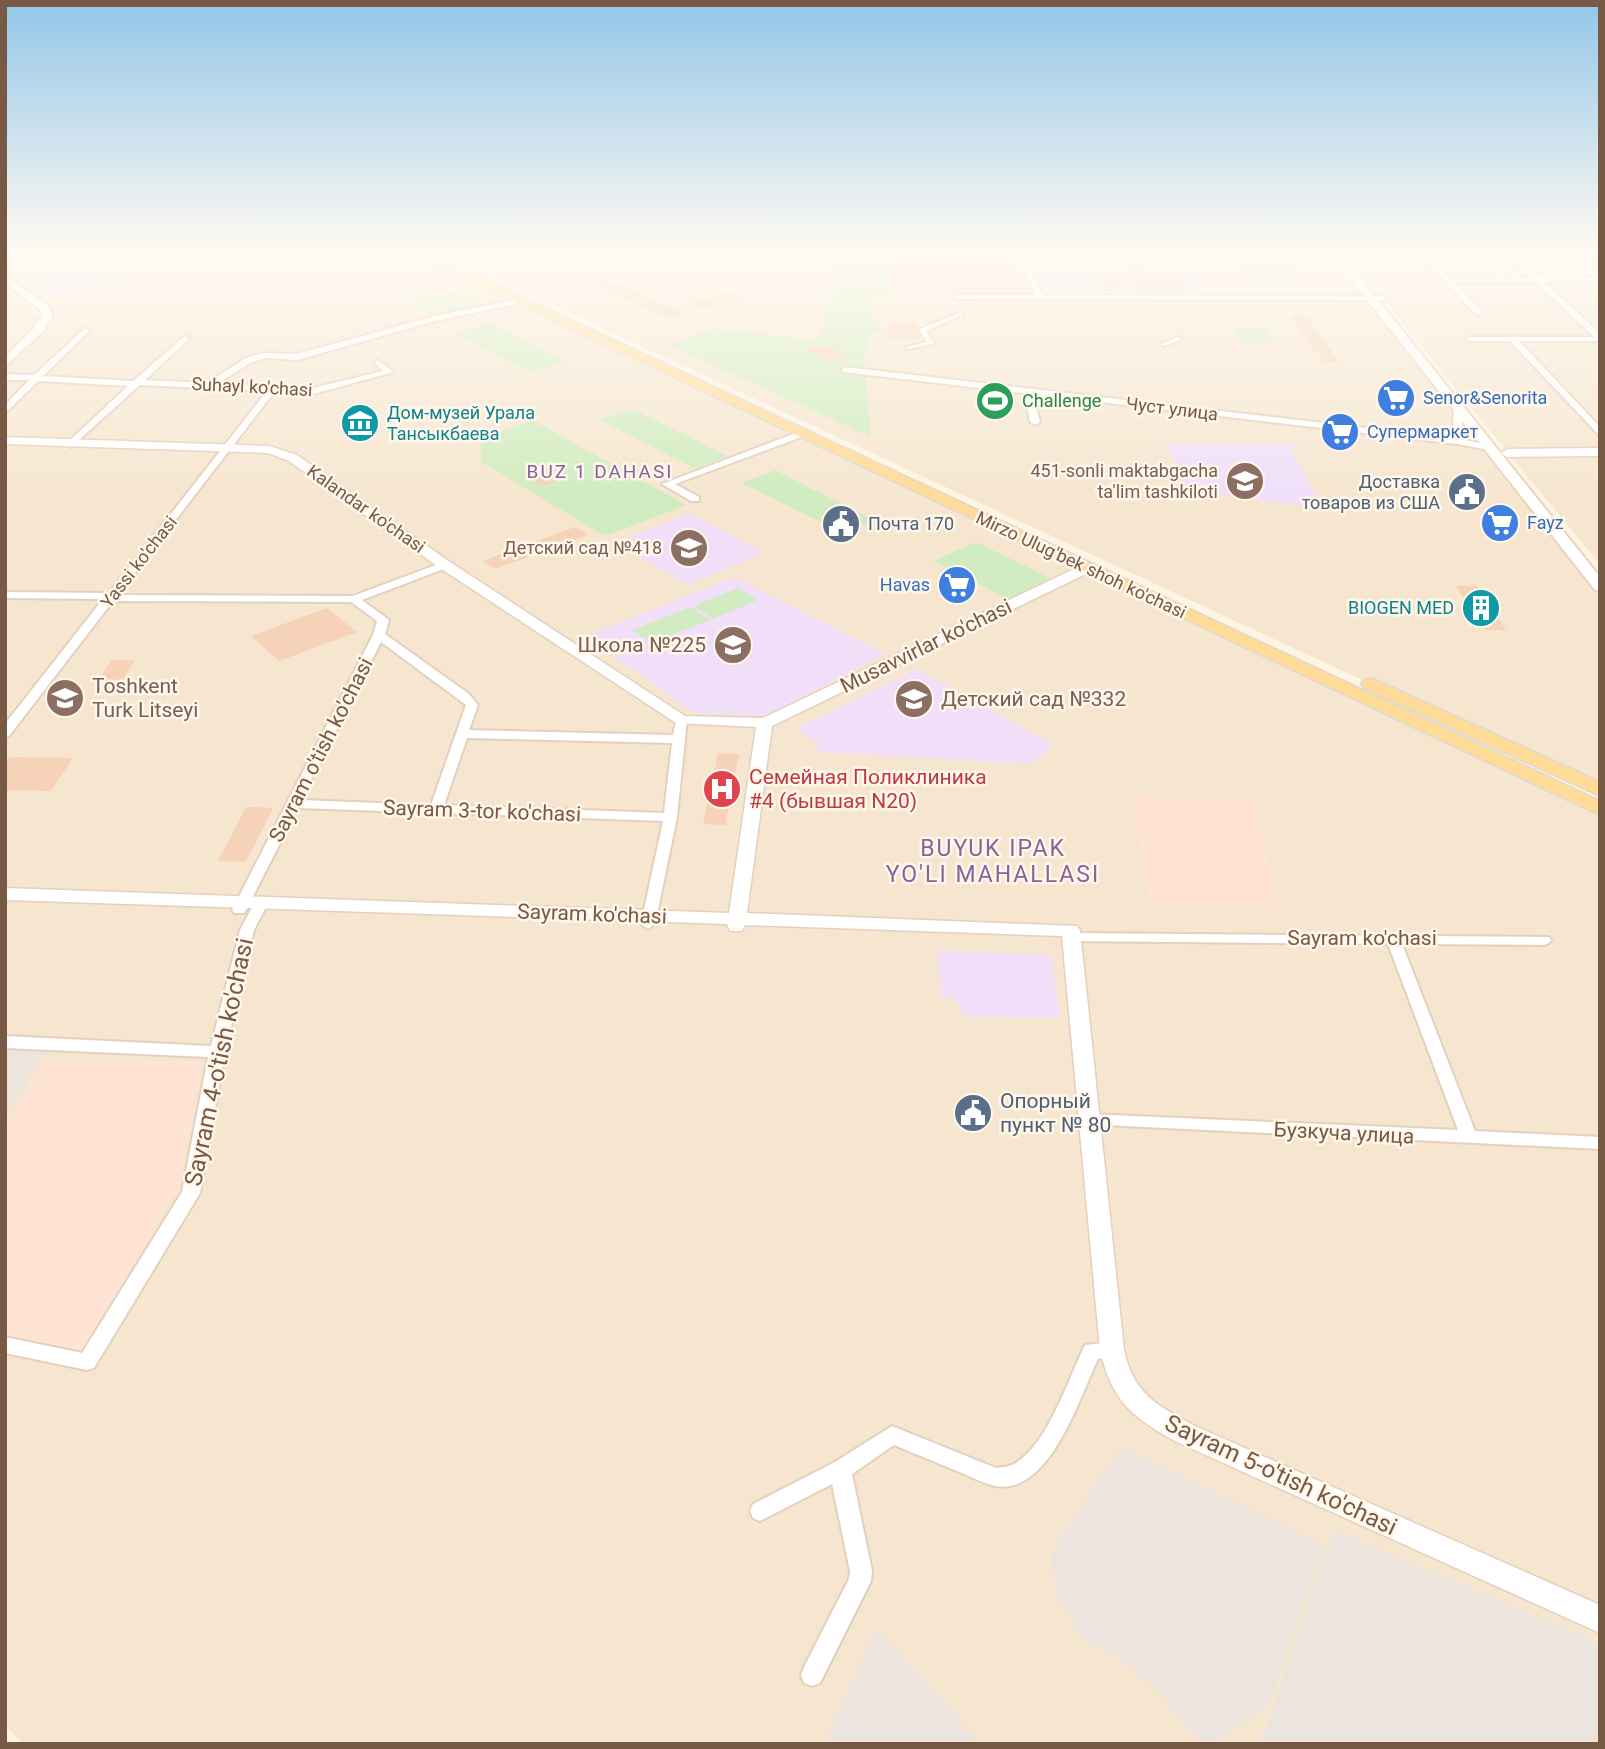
<svg xmlns="http://www.w3.org/2000/svg" width="1605" height="1749" font-family="Roboto,sans-serif">
	<style>
		.residential { fill: #f6e6d0 }
		.commercial { fill: #ffe3d5 }
		.industrial { fill: #ede5dd }
		.education { fill: #f1dffa }
		.medical { fill: #fcd5d8 }
		.green { fill: #d1ecc0 }
		.building { fill: #f5d2b8 }
		.lines { fill: none; stroke-linecap: round; stroke-linejoin: round }
		.pedestrian-casing { stroke: #e3d0bd; stroke-width: 4 }
		.minor-casing { stroke: #e3d0bd; stroke-width: 4 }
		.tertiary-casing { stroke: #e3d0bd; stroke-width: 3 }
		.secondary-casing { stroke: #ead3bd; stroke-width: 4 }
		.primary-casing { stroke: #dfd7d3; stroke-width: 3 }
		.pedestrian { fill: #fff; fill-rule: evenodd }
		.minor { fill: #fff; fill-rule: evenodd }
		.tertiary { fill: #fff; fill-rule: evenodd }
		.secondary { fill: #fff; fill-rule: evenodd }
		.primary { fill: #ffdb98; fill-rule: evenodd }
		.labels { text-anchor: middle; stroke-width: 5; stroke-linejoin: round; paint-order: stroke }
		.far-street-label { font-size: 18px; fill: #785946; stroke: #fff7ea }
		.far-shop-label { font-size: 18px; fill: #366cbe; stroke: #fff7ea; text-anchor: start }
		.far-leisure-label { font-size: 18px; fill: #27864d; stroke: #fff7ea; text-anchor: start }
		.far-culture-label { font-size: 18px; fill: #0d838f; stroke: #fff7ea; text-anchor: start }
		.far-education-label { font-size: 18px; fill: #785e54; stroke: #fff7ea; text-anchor: end }
		.far-service-label { font-size: 18px; fill: #4e5e75; stroke: #fff7ea; text-anchor: end }
		.far-neighbourhood-label { font-size: 19px; letter-spacing: 2px; fill: #89619c; stroke: #fff7ea }
		.education-label { font-size: 21px; fill: #785e54; stroke: #fff7ea; text-anchor: start }
		.street-label { font-size: 21px; fill: #785946; stroke: #fff7ea }
		.health-label { font-size: 21px; fill: #be3a42; stroke: #fff7ea; text-anchor: start }
		.service-label { font-size: 21px; fill: #4e5e75; stroke: #fff7ea; text-anchor: start }
		.neighbourhood-label { font-size: 23px; letter-spacing: 2px; fill: #89619c; stroke: #fff7ea }
		.near-street-label { font-size: 24px; fill: #785946; stroke: #fff7ea }
	</style>
	<rect width="100%" height="100%" fill="#fef4e2"/>
	<g class="residential">
		<polygon points="5,250 411,250 1600,811 1600,1644 1335,1531 1265,1729 1253,1744 982,1744 876,1627 824,1744 24,1744 5,1726 5,364 48,315 5,279"/>
		<polygon points="434,250 1333,250 1600,587 1600,790"/>
		<polygon points="1343,250 1600,250 1600,564 1521,469"/>
		<polygon points="5,289 33,309 38,318 25,336 5,353"/>
	</g>
	<g class="commercial">
		<polygon points="1132,796 1252,800 1281,909 1150,905"/>
		<polygon points="201,1061 177,1195 165,1204 124,1292 82,1360 5,1337 5,1128 44,1062"/>
	</g>
	<g class="industrial">
		<polygon points="5,1048 48,1049 5,1117"/>
		<polygon points="1121,1447 1326,1545 1268,1706 1214,1744 1203,1744 1156,1690 1121,1659 1084,1640 1057,1597 1051,1554"/>
		<polygon points="1335,1530 1600,1644 1600,1744 1253,1744 1265,1729"/>
		<polygon points="876,1627 981,1743 982,1744 824,1744"/>
	</g>
	<g class="education">
		<polygon points="44,250 79,250 93,258 130,250 179,250 129,262 137,269 134,272 59,295 5,262"/>
		<polygon points="1016,250 1124,250 1164,271 1194,275 1209,293 1043,293 1030,271 1016,256"/>
		<polygon points="1298,444 1299,447 1289,448 1317,497 1329,498 1332,502 1329,506 1306,507 1186,489 1167,445"/>
		<polygon points="690,513 764,553 687,585 616,542"/>
		<polygon points="734,577 885,654 768,715 694,713 586,636"/>
		<polygon points="917,669 1053,745 1032,764 818,752 817,743 796,729"/>
		<polygon points="937,951 1051,955 1060,1018 964,1016 954,998 942,998"/>
	</g>
	<polygon class="medical" points="892,250 1007,250 1011,270 1023,271 1033,292 959,294 927,286 888,286 887,267"/>
	<g class="green">
		<polygon points="828,250 892,250 887,266 893,270 888,275 888,296 870,296 871,311 869,313 882,330 872,332 864,359 871,437 668,345 716,329 794,338 812,343 828,321 819,318 838,290 843,274 823,256 823,252"/>
		<polygon points="1239,259 1286,259 1299,276 1252,276"/>
		<polygon points="455,291 489,306 437,317 411,303"/>
		<polygon points="488,323 565,361 530,372 453,333"/>
		<polygon points="1233,327 1267,327 1275,343 1241,343"/>
		<polygon points="633,409 728,456 694,468 600,420"/>
		<polygon points="533,420 686,505 605,536 481,462 481,438"/>
		<polygon points="775,470 879,523 870,527 841,513 821,522 741,483"/>
		<polygon points="976,542 1050,578 1008,599 933,561"/>
		<polygon points="738,588 758,600 713,619 694,606"/>
		<polygon points="691,607 710,620 651,643 632,630"/>
	</g>
	<g class="building">
		<polygon points="1125,263 1139,263 1145,274 1178,274 1187,290 1138,290 1136,287 1114,287 1116,291 1103,291 1096,275 1131,275"/>
		<polygon points="607,280 685,314 671,319 591,284"/>
		<polygon points="727,292 742,298 703,310 689,304"/>
		<polygon points="1290,316 1307,316 1339,362 1324,362 1319,353 1315,353"/>
		<polygon points="892,322 916,323 919,339 889,339 886,324"/>
		<polygon points="823,345 835,350 851,357 834,362 806,350"/>
		<polygon points="543,466 565,478 543,486 521,474"/>
		<polygon points="575,527 588,535 495,569 483,561"/>
		<polygon points="1456,586 1477,586 1506,630 1484,630"/>
		<polygon points="327,608 357,632 279,661 251,636"/>
		<polygon points="112,660 135,660 123,680 99,679"/>
		<polygon points="718,753 739,754 725,825 703,824"/>
		<polygon points="10,757 73,758 51,791 5,790 5,764"/>
		<polygon points="246,807 273,808 246,862 218,861"/>
	</g>
	<g class="lines">
		<defs>
			<g id="pedestrian">
				<polygon points="959,313 964,314 926,331 934,343 933,344 909,349 906,347 927,342 919,330 920,329"/>
				<polygon points="1178,337 1181,339 1180,340 1164,346 1161,344"/>
			</g>
			<g id="minor">
				<polygon points="1007,250 1015,250 1016,256 1030,270 1043,295 1382,296 1386,298 1382,300 955,299 954,297 958,295 1036,295 1023,271 1009,257"/>
				<polygon points="1416,250 1424,250 1450,278 1530,277 1501,250 1509,250 1539,277 1594,277 1563,250 1572,250 1600,274 1600,281 1544,282 1600,333 1600,341 1519,341 1600,427 1600,436 1510,341 1469,341 1465,339 1469,337 1594,337 1535,282 1454,282 1483,313 1476,315"/>
				<path d="M519 299 523 301 522 303 435 321 297 360 266 358 252 362 218 383 309 389 383 371 374 363 378 360 394 372 309 395 275 391 118 595 353 596 441 563H449V567L362 600 389 620 385 634 469 694 478 705 469 730 673 735 677 717 681 716 687 720 677 817 655 924 648 929 641 924 663 821 298 808 246 910 244 913H234L232 910 373 635 377 621 351 602 113 601 9 736 5 737V724L103 599 5 598V592L109 593 267 391 140 385 71 447 66 444 68 442 128 386 38 381 5 413V405L29 380H5V374L34 375 85 328 89 330 88 332 43 376 133 381 185 336 189 338 188 340 145 380 207 383 246 358 263 353 297 354 431 317ZM381 642 466 705 431 805 301 800ZM467 738 672 743 664 813 444 805Z"/>
				<polygon points="846,367 1452,438 1454,408 1458,405 1462,408 1462,439 1494,447 1489,450 1457,444 843,372 842,370"/>
				<polygon points="1030,396 1034,399 1040,422 1035,425 1030,422 1026,399"/>
				<polygon points="801,431 806,434 804,436 675,484 699,497 699,501 691,501 662,484"/>
				<polygon points="261,898 268,903 254,930 225,1052 200,1193 94,1368 87,1370 5,1353 5,1337 82,1353 182,1192 208,1057 5,1048 5,1036 211,1046 240,930 256,900"/>
				<polygon points="1072,933 1549,937 1551,940 1549,943 1544,945 1402,944 1475,1131 1600,1137 1600,1149 1083,1124 1081,1120 1083,1116 1089,1114 1458,1130 1388,944 1067,941 1065,938 1067,935"/>
				<path d="M1112 1342 1119 1344 1122 1350 1119 1356 1098 1359C1080 1396 1050 1496 995 1486 985 1484 974 1478 964 1474 941 1464 917 1455 894 1445L852 1474 872 1571 871 1581 820 1683 812 1686 804 1683 801 1675 804 1667 849 1579 850 1571 832 1484 760 1521 753 1518 750 1511 753 1504 835 1462 892 1426 996 1468C1002 1467 1007 1467 1012 1465 1047 1448 1068 1379 1085 1345Z"/>
			</g>
			<g id="tertiary">
				<path d="M5 437 269 446 297 455 450 562 685 716 763 718 1082 565H1092V571L772 726 747 913 1077 926 1080 930 1124 1350C1134 1395 1157 1405 1195 1426L1600 1605V1633L1177 1442C1132 1417 1112 1402 1100 1350L1062 936 745 925 742 931H730L727 924 5 900V888L729 913 756 727 676 723 440 568 289 461 268 453 5 444Z"/>
				<polygon points="1600,448 1600,456 1507,457 1501,453 1507,449"/>
			</g>
			<g id="secondary">
				<polygon points="1328,250 1338,250 1600,577 1600,591 1595,590"/>
				<polygon points="5,276 48,305 53,315 45,329 5,367 5,357 36,325 43,315 39,309 5,284"/>
			</g>
			<g id="primary">
				<polygon points="405,250 421,250 1600,801 1600,815"/>
				<polygon points="1371,678 1600,782 1600,796 1364,688 1361,684 1364,680"/>
			</g>
		</defs>
		<use href="#pedestrian" class="pedestrian-casing"/>
		<use href="#minor" class="minor-casing"/>
		<use href="#tertiary" class="tertiary-casing"/>
		<use href="#secondary" class="secondary-casing"/>
		<use href="#primary" class="primary-casing"/>
		<use href="#pedestrian" class="pedestrian"/>
		<use href="#minor" class="minor"/>
		<use href="#tertiary" class="tertiary"/>
		<use href="#secondary" class="secondary"/>
		<use href="#primary" class="primary"/>
	</g>
	<linearGradient id="sky" x2="0" y2="1"><stop stop-color="#93c6e8"/><stop offset="0.51" stop-color="#fffaf2"/><stop offset="1" stop-color="#fffaf2" stop-opacity="0"/></linearGradient>
	<rect width="1605" height="495" fill="url(#sky)"/>
	<defs>
		<symbol id="supermarket-disc" viewBox="-11 -11 22 22"><circle r="9.5" fill="#3f7fe0" stroke="#fff7ea"/><path d="M-6-5.5h2.5l.6 2H6L4.5 2H-2.5L-4.4-4H-6ZM-1.5 3.2a1.3 1.3 0 1 0 .1 0ZM3 3.2a1.3 1.3 0 1 0 .1 0Z" fill="#fff"/></symbol>
		<symbol id="stadium-disc" viewBox="-11 -11 22 22"><circle r="9.5" fill="#2e9e5b" stroke="#fff7ea"/><path d="M0-5a6.5 5 0 1 0 0 10a6.5 5 0 1 0 0-10ZM-3.5-1.8h7v3.6h-7Z" fill="#fff"/></symbol>
		<symbol id="museum-disc" viewBox="-11 -11 22 22"><circle r="9.5" fill="#0f9aa8" stroke="#fff7ea"/><path d="M0-6L6-3V-2H-6V-3ZM-5-1h2V3h-2ZM-1-1h2V3h-2ZM3-1h2V3H3ZM-6 4H6V6H-6Z" fill="#fff"/></symbol>
		<symbol id="school-disc" viewBox="-11 -11 22 22"><circle r="9.5" fill="#8d6e63" stroke="#fff7ea"/><path d="M0-5L7-2L0 1L-7-2ZM-4 1L0 2.5L4 1V4Q0 6-4 4Z" fill="#fff"/></symbol>
		<symbol id="civic-disc" viewBox="-11 -11 22 22"><circle r="9.5" fill="#5c6f8a" stroke="#fff7ea"/><path d="M-.6-6.5H3V-4.5H.6V-3L4-1V1h2V6H-6V1h2V-1L-.6-3ZM-1.2 2.5V6h2.4V2.5Z" fill="#fff"/></symbol>
		<symbol id="building-disc" viewBox="-11 -11 22 22"><circle r="9.5" fill="#0f9aa8" stroke="#fff7ea"/><path d="M-4-6H4V6H1V3H-1V6H-4ZM-2.5-4.3h1.7v1.8h-1.7ZM.8-4.3h1.7v1.8H.8ZM-2.5-1h1.7V.8h-1.7ZM.8-1h1.7V.8H.8Z" fill="#fff"/></symbol>
		<symbol id="hospital-disc" viewBox="-11 -11 22 22"><circle r="9.5" fill="#e0444e" stroke="#fff7ea"/><path d="M-5-5h3v3.5h4V-5h3V5h-3V1.5h-4V5h-3Z" fill="#fff"/></symbol>
	</defs>
	<g fill-rule="evenodd">
		<use href="#supermarket-disc" x="1374" y="376" width="44" height="44"/>
		<use href="#stadium-disc" x="973" y="379" width="44" height="44"/>
		<use href="#museum-disc" x="338" y="401" width="44" height="44"/>
		<use href="#supermarket-disc" x="1318" y="410" width="44" height="44"/>
		<use href="#school-disc" x="1223" y="459" width="44" height="44"/>
		<use href="#civic-disc" x="1445" y="470" width="44" height="44"/>
		<use href="#supermarket-disc" x="1478" y="501" width="44" height="44"/>
		<use href="#civic-disc" x="819" y="502" width="44" height="44"/>
		<use href="#school-disc" x="667" y="526" width="44" height="44"/>
		<use href="#supermarket-disc" x="935" y="563" width="44" height="44"/>
		<use href="#building-disc" x="1459" y="586" width="44" height="44"/>
		<use href="#school-disc" x="711" y="623" width="44" height="44"/>
		<use href="#school-disc" x="43" y="676" width="44" height="44"/>
		<use href="#school-disc" x="892" y="677" width="44" height="44"/>
		<use href="#hospital-disc" x="700" y="767" width="44" height="44"/>
		<use href="#civic-disc" x="951" y="1091" width="44" height="44"/>
	</g>
	<g class="labels">
		<g class="far-street-label">
			<text transform="translate(252 387) rotate(3)" y="6">Suhayl ko'chasi</text>
			<text transform="translate(1172 409) rotate(7)" y="6">Чуст улица</text>
			<text transform="translate(366 509) rotate(35)" y="6">Kalandar ko'chasi</text>
			<text transform="translate(139 562) rotate(-52)" y="6">Yassi ko'chasi</text>
			<text transform="translate(1081 565) rotate(25)" y="6">Mirzo Ulug'bek shoh ko'chasi</text>
		</g>
		<g class="far-shop-label">
			<text x="1423" y="404">Senor&amp;Senorita</text>
			<text x="1367" y="438">Супермаркет</text>
			<text x="1527" y="529">Fayz</text>
			<text x="930" y="591" text-anchor="end">Havas</text>
		</g>
		<g class="far-leisure-label">
			<text x="1022" y="407">Challenge</text>
		</g>
		<g class="far-culture-label">
			<text x="387" y="419">Дом-музей Урала<tspan x="387" dy="21">Тансыкбаева</tspan></text>
			<text x="1454" y="614" text-anchor="end">BIOGEN MED</text>
		</g>
		<g class="far-education-label">
			<text x="1218" y="477">451-sonli maktabgacha<tspan x="1218" dy="21">ta'lim tashkiloti</tspan></text>
			<text x="662" y="554">Детский сад №418</text>
		</g>
		<g class="far-service-label">
			<text x="1440" y="488">Доставка<tspan x="1440" dy="21">товаров из США</tspan></text>
			<text x="868" y="530" text-anchor="start">Почта 170</text>
		</g>
		<g class="far-neighbourhood-label">
			<text x="600" y="478">BUZ 1 DAHASI</text>
		</g>
		<g class="education-label">
			<text x="706" y="652" text-anchor="end">Школа №225</text>
			<text x="92" y="693">Toshkent<tspan x="92" dy="24">Turk Litseyi</tspan></text>
			<text x="941" y="706">Детский сад №332</text>
		</g>
		<g class="street-label">
			<text transform="translate(926 646) rotate(-26)" y="7">Musavvirlar ko'chasi</text>
			<text transform="translate(321 750) rotate(-63)" y="7">Sayram o'tish ko'chasi</text>
			<text transform="translate(482 811) rotate(2)" y="7">Sayram 3-tor ko'chasi</text>
			<text transform="translate(592 914) rotate(2)" y="7">Sayram ko'chasi</text>
			<text x="1362" y="945">Sayram ko'chasi</text>
			<text transform="translate(1344 1133) rotate(3)" y="7">Бузкуча улица</text>
		</g>
		<g class="health-label">
			<text x="749" y="784">Семейная Поликлиника<tspan x="749" dy="24">#4 (бывшая N20)</tspan></text>
		</g>
		<g class="service-label">
			<text x="1000" y="1108">Опорный<tspan x="1000" dy="24">пункт № 80</tspan></text>
		</g>
		<g class="neighbourhood-label">
			<text x="993" y="856">BUYUK IPAK<tspan x="993" dy="26">YO'LI MAHALLASI</tspan></text>
		</g>
		<g class="near-street-label">
			<text transform="translate(219 1062) rotate(-78)" y="8">Sayram 4-o'tish ko'chasi</text>
			<text transform="translate(1281 1475) rotate(25)" y="8">Sayram 5-o'tish ko'chasi</text>
		</g>
	</g>
	<rect width="1605" height="1749" fill="none" stroke="#785946" stroke-width="14"/>
</svg>
